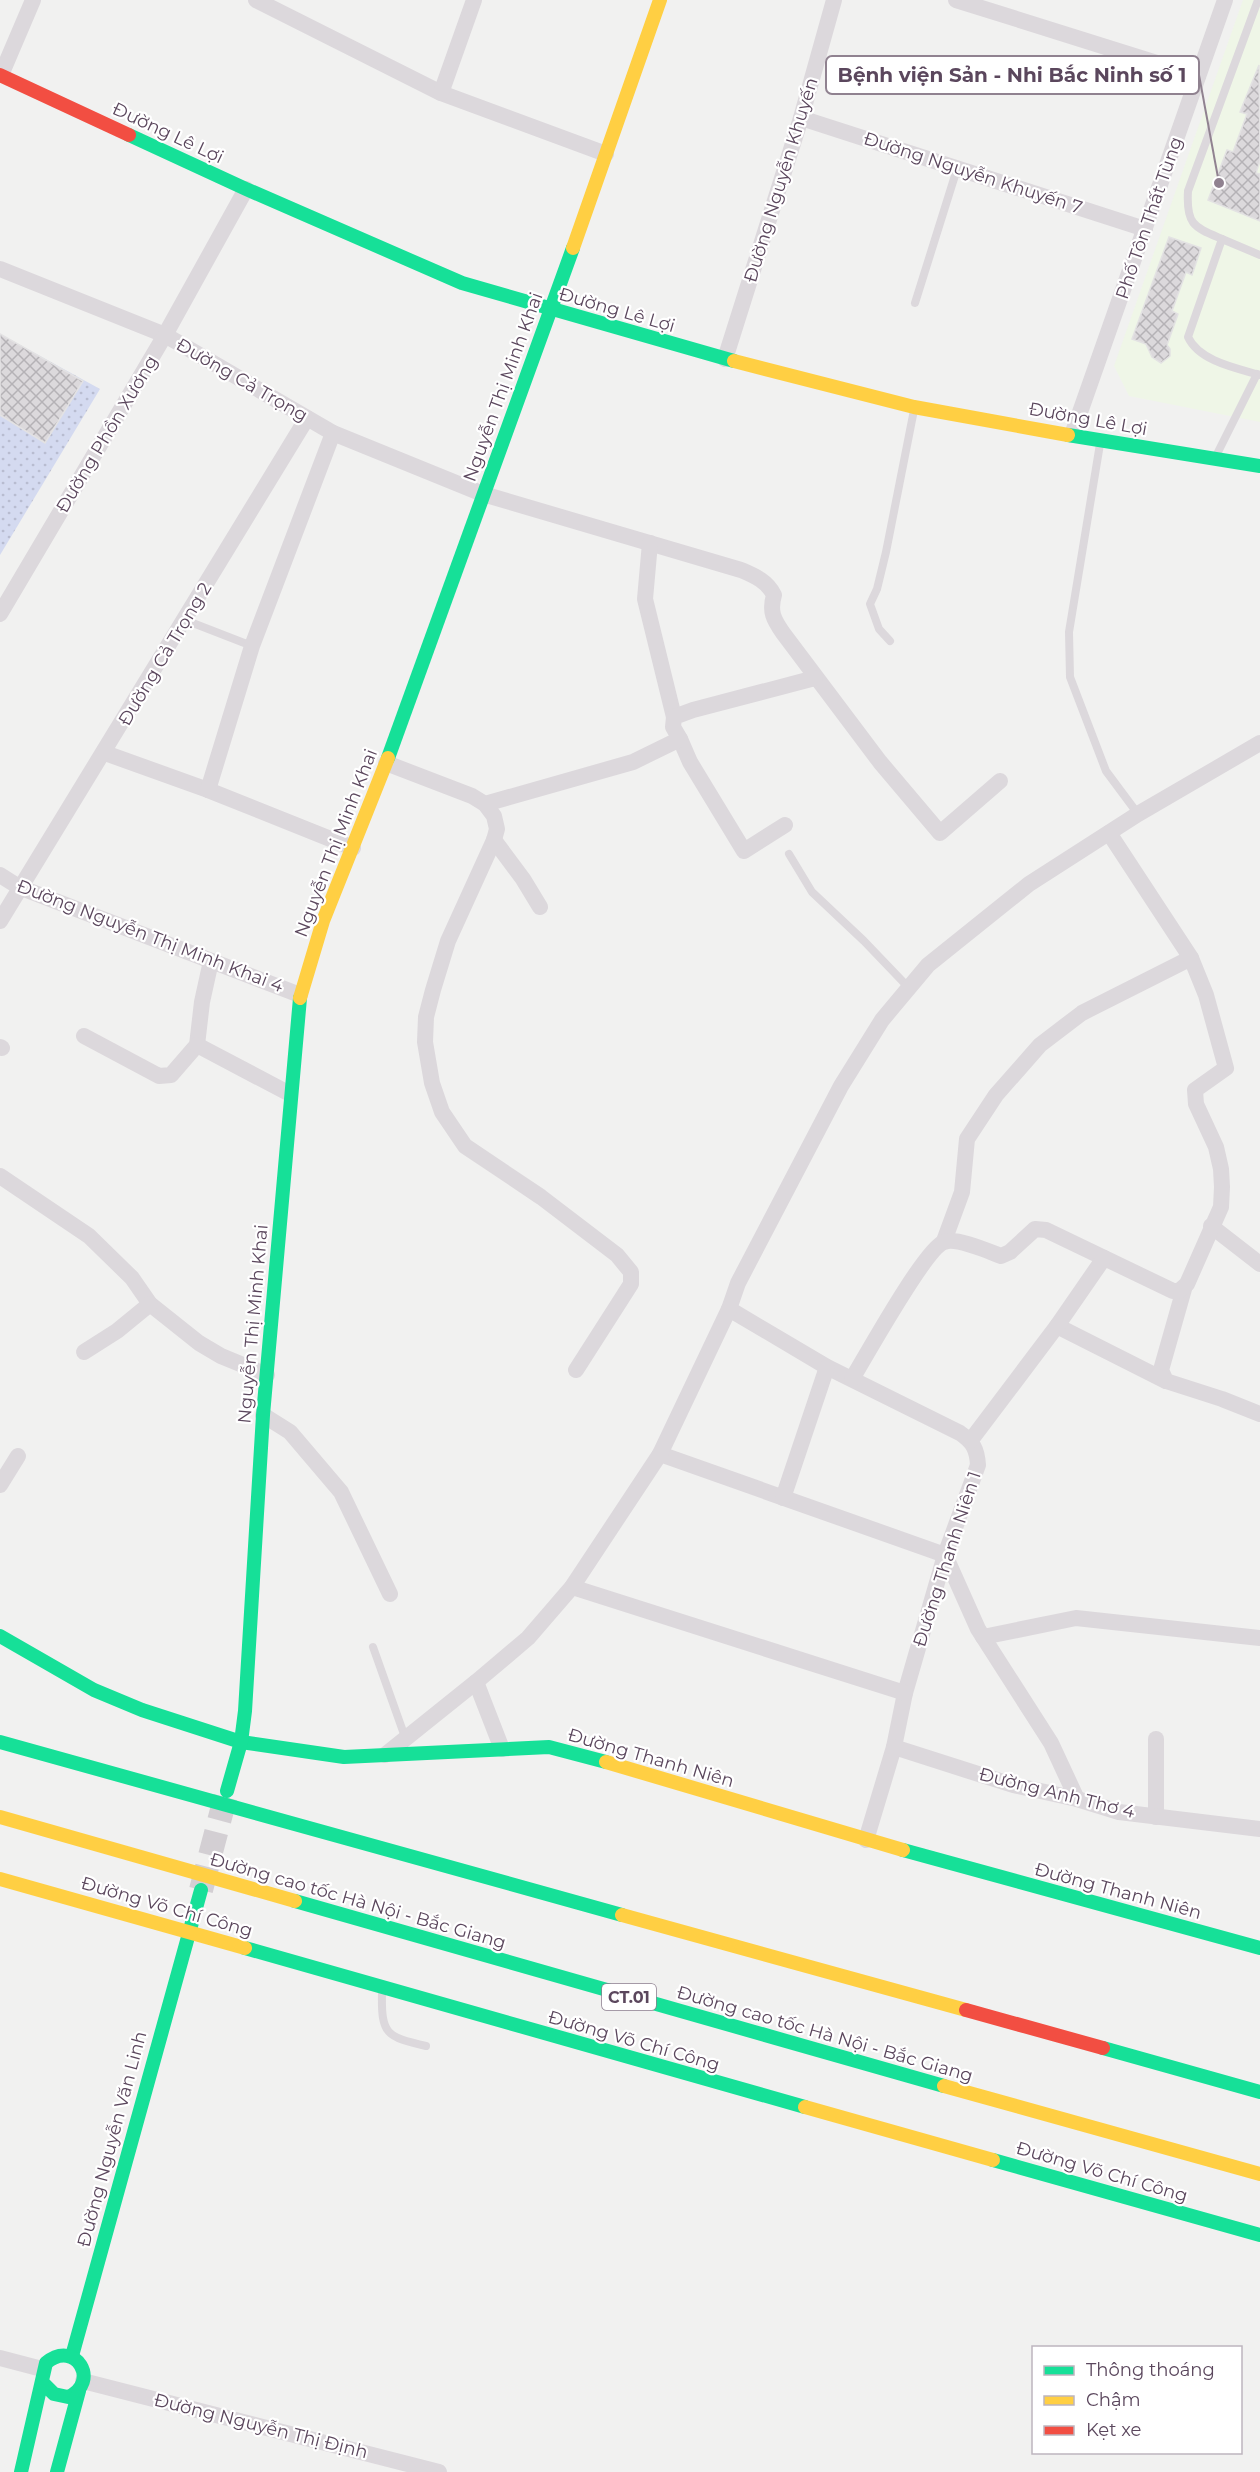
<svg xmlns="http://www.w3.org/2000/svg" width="1260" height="2472" font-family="Montserrat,sans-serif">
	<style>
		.medical { fill: #eff6e7 }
		.grass { fill: url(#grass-dots) }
		.building { fill: url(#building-cross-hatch); stroke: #e3e2e3; stroke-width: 1.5 }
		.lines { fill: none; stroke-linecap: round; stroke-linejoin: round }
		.secondary-tunnel { stroke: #d3cfd3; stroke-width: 24; stroke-dasharray: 24 12; stroke-linecap: butt }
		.lane { stroke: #dcd8dc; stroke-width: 8 }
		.street { stroke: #dcd8dc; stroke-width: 16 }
		.fast { stroke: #16e098; stroke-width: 14 }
		.slow { stroke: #ffcf43; stroke-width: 14 }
		.jam { stroke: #f24e42; stroke-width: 14 }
		.labels { text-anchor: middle; stroke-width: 4.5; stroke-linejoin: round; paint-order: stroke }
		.shield { fill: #fff; stroke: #8c7e8e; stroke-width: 1.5 }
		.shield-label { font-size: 16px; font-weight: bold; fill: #5b475d }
		.street-label { font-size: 18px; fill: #5b475d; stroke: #fff }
		.leader { fill: none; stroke: #908290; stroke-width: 2 }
		.callout-dot { fill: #908290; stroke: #fff; stroke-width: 2 }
		.callout { fill: #fff; stroke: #908290; stroke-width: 2 }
		.callout-label { font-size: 20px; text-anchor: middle; font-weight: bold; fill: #5b475d }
	</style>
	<defs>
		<pattern id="grass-dots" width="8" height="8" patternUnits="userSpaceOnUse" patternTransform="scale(1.5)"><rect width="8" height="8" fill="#d4daf0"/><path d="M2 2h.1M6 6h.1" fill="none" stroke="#b8bcd0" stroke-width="1.8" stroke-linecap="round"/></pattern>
		<pattern id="building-cross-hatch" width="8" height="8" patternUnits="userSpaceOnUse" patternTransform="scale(1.5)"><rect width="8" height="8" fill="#dcd9dc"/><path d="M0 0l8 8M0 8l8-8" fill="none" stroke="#b5b2b6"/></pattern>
	</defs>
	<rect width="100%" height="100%" fill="#f1f1f0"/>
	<polygon class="medical" points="1243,0 1260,0 1260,422 1129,396 1114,366"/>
	<polygon class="grass" points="0,334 100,389 0,555"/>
	<g class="building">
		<polygon points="1259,65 1260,161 1256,173 1260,174 1260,221 1208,200 1227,150 1233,152 1247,114 1240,112"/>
		<polygon points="1169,237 1201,248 1192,275 1186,272 1172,311 1178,314 1167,345 1170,349 1170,356 1161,363 1152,357 1146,344 1132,339"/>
		<polygon points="0,334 83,381 45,443 0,415"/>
	</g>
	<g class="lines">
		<polyline class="secondary-tunnel" points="201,1890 227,1791"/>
		<g class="lane">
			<path d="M1222 239C1194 227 1186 225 1188 191L1258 0"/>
			<path d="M1260 255 1222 239 1188 337C1199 361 1236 368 1260 375"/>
			<polyline points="915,303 957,169"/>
			<polyline points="1100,444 1069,632 1070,677 1106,771 1138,814"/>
			<polyline points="1215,458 1257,374"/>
			<polyline points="185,620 252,646"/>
			<polyline points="890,641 879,629 870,604 877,589 886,552 914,410"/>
			<polyline points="789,854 812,892 864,941 909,988"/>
			<polyline points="373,1647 405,1737"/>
			<path d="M382 1993C381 2035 387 2037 426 2046"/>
		</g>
		<g class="street">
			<polyline points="256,0 441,93 606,154"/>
			<polyline points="956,0 1198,76"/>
			<polyline points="1,75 33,0"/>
			<polyline points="441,93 474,0"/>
			<polyline points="801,118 1145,229"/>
			<path d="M0 269 165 335 333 433 483 494 741 570C755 576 767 581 774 595 769 612 774 620 783 633L880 762 940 833 1000 781"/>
			<polyline points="725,359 801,118 834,0"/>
			<polyline points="1072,435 1225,0"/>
			<polyline points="650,543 645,599 674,717"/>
			<polyline points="0,614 165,335 246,189"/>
			<polyline points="680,739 690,762 744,851 785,825"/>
			<polyline points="105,753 208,790 353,848"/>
			<polyline points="386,763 472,796 485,804 494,816 497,829 494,840 448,941 433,990 426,1017 425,1042 432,1083 442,1112 465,1146 541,1197 617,1255 631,1272 631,1284 576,1370"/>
			<polyline points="208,790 252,646 333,433"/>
			<polyline points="485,804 633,762 680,739 673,727 674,717 693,710 815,678"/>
			<polyline points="494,840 523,879 540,907"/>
			<polyline points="0,875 19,887 300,995"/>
			<polyline points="0,921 307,418"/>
			<polyline points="84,1036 159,1076 171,1075 197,1045 202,1002 211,961"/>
			<polyline points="197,1045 290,1094"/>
			<polyline points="0,1047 2,1048"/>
			<polyline points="0,1176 89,1236 132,1278 150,1304 199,1343 221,1356 267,1375"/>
			<polyline points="1211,1226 1260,1264"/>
			<polyline points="944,1241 962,1192 967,1139 996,1095 1040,1045 1082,1013 1191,958"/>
			<polyline points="1184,1289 1161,1370 1166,1381 1222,1399 1260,1414"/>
			<path d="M729 1309 827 1367 960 1433C973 1442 977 1449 978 1465L945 1555 905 1693 894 1747 866 1840"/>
			<polyline points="1057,1326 1166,1381"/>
			<polyline points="84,1352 117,1331 150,1304"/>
			<path d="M852 1379C866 1356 925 1249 944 1242 956 1237 988 1251 1001 1256L1010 1252 1035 1229 1046 1230 1173 1291H1179L1187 1284 1221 1207 1222 1187 1221 1169 1216 1147 1196 1104 1195 1090 1226 1068 1206 995 1191 958 1109 833"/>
			<polyline points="263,1415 290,1432 341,1492 390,1594"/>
			<polyline points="971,1440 1057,1326 1104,1258"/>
			<polyline points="660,1454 945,1555 978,1629 1051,1743 1077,1799"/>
			<polyline points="0,1485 18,1456"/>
			<polyline points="783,1498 827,1367"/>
			<polyline points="572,1587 905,1693"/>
			<polyline points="983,1637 1076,1618 1260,1638"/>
			<polyline points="476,1682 502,1749"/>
			<polyline points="1156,1739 1156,1817"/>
			<polyline points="894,1747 1013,1785 1077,1799 1119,1812 1260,1829"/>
			<polyline points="385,1755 476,1682 528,1638 572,1587 660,1454 729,1309 738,1283 841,1086 882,1020 928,965 1029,884 1138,814 1260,743"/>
			<polyline points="0,2358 42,2369"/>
			<polyline points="83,2381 439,2472"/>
		</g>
		<g class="fast">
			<polyline points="129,135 246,189 462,283 734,361"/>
			<polyline points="1068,435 1260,466"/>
			<polyline points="388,758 573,248"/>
			<polyline points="0,1636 94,1690 142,1710 241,1742 344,1757 549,1747 606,1762"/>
			<polyline points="0,1742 622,1915"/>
			<polyline points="227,1791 241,1742 245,1711 263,1415 300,998"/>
			<polyline points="903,1850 1260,1948"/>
			<polyline points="295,1901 944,2086"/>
			<polyline points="245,1948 805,2107"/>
			<polyline points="1103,2048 1260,2092"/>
			<polyline points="993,2160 1260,2235"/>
			<polyline points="72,2356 201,1890"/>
			<path d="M21 2472 46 2363C76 2338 101 2383 68 2397L54 2394 43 2383"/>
			<polyline points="57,2472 79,2391"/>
		</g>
		<g class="slow">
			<polyline points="573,248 660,0"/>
			<polyline points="734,361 914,407 1068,435"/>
			<polyline points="300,998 323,921 388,758"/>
			<polyline points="606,1762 903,1850"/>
			<polyline points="0,1817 295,1901"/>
			<polyline points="0,1879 245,1948"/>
			<polyline points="622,1915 966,2010"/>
			<polyline points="944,2086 1260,2174"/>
			<polyline points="805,2107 993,2160"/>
		</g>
		<g class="jam">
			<polyline points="0,75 129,135"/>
			<polyline points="966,2010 1103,2048"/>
		</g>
	</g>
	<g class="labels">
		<rect class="shield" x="602" y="1984" width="54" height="26" rx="4.5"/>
		<g class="shield-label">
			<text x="629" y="2003">CT.01</text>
		</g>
		<g class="street-label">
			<text transform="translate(168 133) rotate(25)" y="6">Đường Lê Lợi</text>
			<text transform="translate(973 173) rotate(18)" y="6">Đường Nguyễn Khuyến 7</text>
			<text transform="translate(781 180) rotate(-73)" y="6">Đường Nguyễn Khuyến</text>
			<text transform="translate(1149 218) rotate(-71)" y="6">Phố Tôn Thất Tùng</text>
			<text transform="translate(617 310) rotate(16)" y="6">Đường Lê Lợi</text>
			<text transform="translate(242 380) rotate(30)" y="6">Đường Cả Trọng</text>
			<text transform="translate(503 387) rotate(-70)" y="6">Nguyễn Thị Minh Khai</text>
			<text transform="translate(1088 419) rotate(10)" y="6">Đường Lê Lợi</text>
			<text transform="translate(107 434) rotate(-59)" y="6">Đường Phồn Xương</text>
			<text transform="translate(165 654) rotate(-59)" y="6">Đường Cả Trọng 2</text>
			<text transform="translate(336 843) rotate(-69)" y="6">Nguyễn Thị Minh Khai</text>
			<text transform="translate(150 936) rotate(21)" y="6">Đường Nguyễn Thị Minh Khai 4</text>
			<text transform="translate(253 1324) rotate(-85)" y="6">Nguyễn Thị Minh Khai</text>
			<text transform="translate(947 1559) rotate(-72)" y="6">Đường Thanh Niên 1</text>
			<text transform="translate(651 1758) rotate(16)" y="6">Đường Thanh Niên</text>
			<text transform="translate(1057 1793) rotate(14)" y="6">Đường Anh Thơ 4</text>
			<text transform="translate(1118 1891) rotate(15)" y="6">Đường Thanh Niên</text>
			<text transform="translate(358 1901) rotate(16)" y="6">Đường cao tốc Hà Nội - Bắc Giang</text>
			<text transform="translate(167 1907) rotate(16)" y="6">Đường Võ Chí Công</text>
			<text transform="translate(825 2034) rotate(16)" y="6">Đường cao tốc Hà Nội - Bắc Giang</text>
			<text transform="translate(634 2041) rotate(16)" y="6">Đường Võ Chí Công</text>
			<text transform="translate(112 2139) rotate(-75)" y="6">Đường Nguyễn Văn Linh</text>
			<text transform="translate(1102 2172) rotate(16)" y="6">Đường Võ Chí Công</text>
			<text transform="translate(261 2426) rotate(14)" y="6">Đường Nguyễn Thị Định</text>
		</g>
	</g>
	<path class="leader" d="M1219 183L1199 75"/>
	<circle class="callout-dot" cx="1219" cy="183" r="6"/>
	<rect class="callout" x="826" y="56" width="373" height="38" rx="6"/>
	<g class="callout-label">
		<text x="1012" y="82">Bệnh viện Sản - Nhi Bắc Ninh số 1</text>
	</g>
	<rect x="1032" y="2346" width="210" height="108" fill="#ffffff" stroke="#bdb5be" stroke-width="1.5"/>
	<rect x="1044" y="2366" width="30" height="9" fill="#16e098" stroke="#bdb5be" stroke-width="1.5"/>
	<text x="1086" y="2376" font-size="18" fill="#5b475d">Thông thoáng</text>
	<rect x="1044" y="2396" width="30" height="9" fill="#ffcf43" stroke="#bdb5be" stroke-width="1.5"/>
	<text x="1086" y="2406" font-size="18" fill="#5b475d">Chậm</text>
	<rect x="1044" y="2426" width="30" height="9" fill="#f24e42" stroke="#bdb5be" stroke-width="1.5"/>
	<text x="1086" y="2436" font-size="18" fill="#5b475d">Kẹt xe</text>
</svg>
